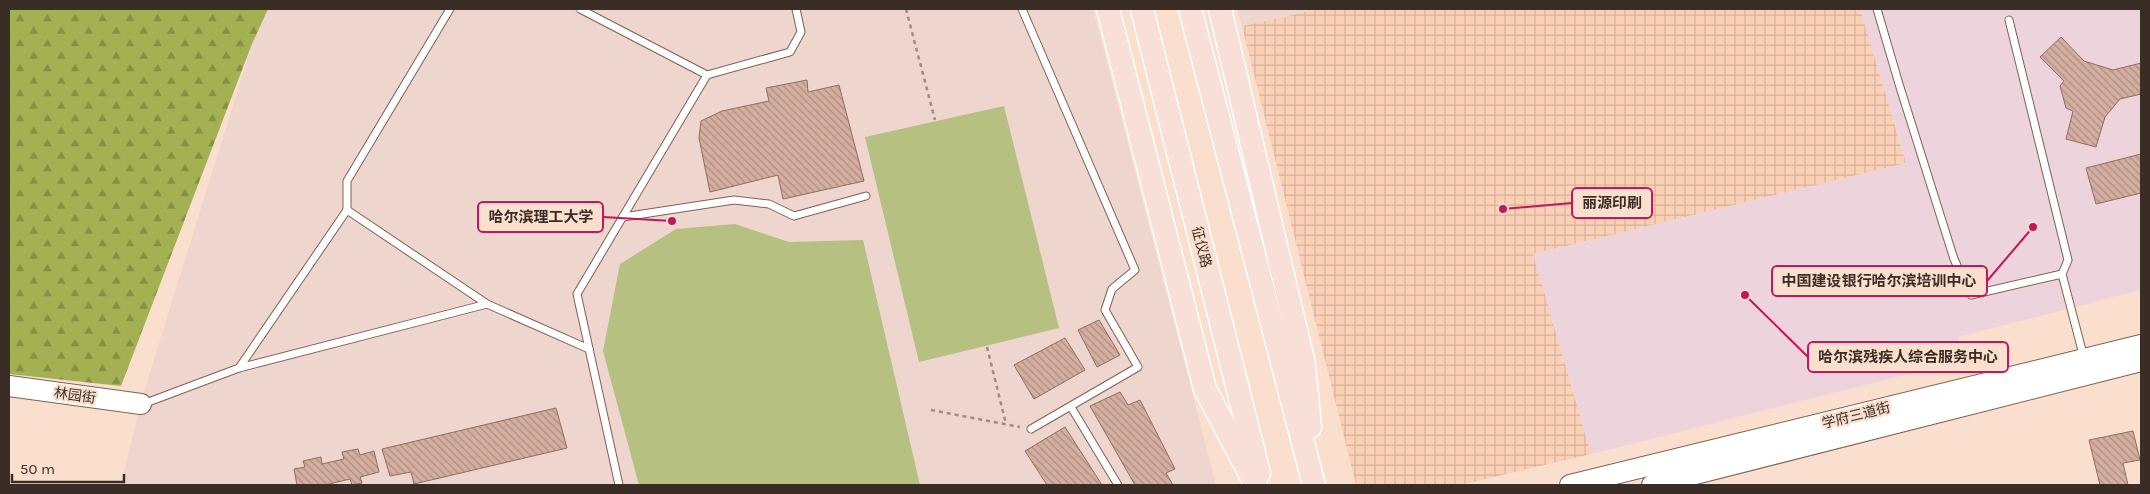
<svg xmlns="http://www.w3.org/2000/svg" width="2150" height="494" font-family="Karla,'Noto Sans SC',sans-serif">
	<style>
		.commercial { fill: #edd4dc }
		.industrial { fill: url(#industrial-grid) }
		.education { fill: #eed5cd }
		.forest { fill: url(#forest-firs) }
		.pitch { fill: #b5c081 }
		.building { fill: url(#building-back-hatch); stroke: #906d60 }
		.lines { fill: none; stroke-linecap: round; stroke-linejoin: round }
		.lane-casing { stroke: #80614f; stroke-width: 9 }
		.secondary-casing { stroke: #80614f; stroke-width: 22 }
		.primary-casing { stroke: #fff; stroke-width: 25 }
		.path { stroke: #a18c7f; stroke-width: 2.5; stroke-dasharray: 4 4; stroke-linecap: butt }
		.lane { stroke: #fff; stroke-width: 7 }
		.secondary { stroke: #fff; stroke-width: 20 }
		.primary { stroke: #f8dfd8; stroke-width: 22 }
		.labels { text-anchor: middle; stroke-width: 4.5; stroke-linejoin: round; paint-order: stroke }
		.street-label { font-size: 14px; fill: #3a2d25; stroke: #fbdfce }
		.leader { fill: none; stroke: #c2185b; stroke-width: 2 }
		.callout-dot { fill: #c2185b; stroke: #fbdfce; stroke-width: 2 }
		.callout { fill: #fbdfce; stroke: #c2185b; stroke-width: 2 }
		.callout-label { font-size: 15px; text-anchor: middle; font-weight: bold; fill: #3a2d25 }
	</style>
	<defs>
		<pattern id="industrial-grid" width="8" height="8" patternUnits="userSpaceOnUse" patternTransform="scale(1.25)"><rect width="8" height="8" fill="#fad0b6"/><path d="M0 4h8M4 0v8" fill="none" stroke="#d7b39c"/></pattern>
		<pattern id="forest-firs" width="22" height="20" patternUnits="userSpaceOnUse" patternTransform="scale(1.25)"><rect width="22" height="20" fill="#a3b153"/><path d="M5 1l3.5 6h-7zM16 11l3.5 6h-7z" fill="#869045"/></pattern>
		<pattern id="building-back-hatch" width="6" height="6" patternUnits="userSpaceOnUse" patternTransform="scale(1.25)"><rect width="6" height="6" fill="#d4aea0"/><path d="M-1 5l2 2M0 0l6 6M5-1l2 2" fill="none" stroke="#ad8e82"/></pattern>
	</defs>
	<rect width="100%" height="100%" fill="#fbdfce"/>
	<polygon class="commercial" points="1860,9 2141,9 2141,290 1958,337 1965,360 1591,454 1533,254 1906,163"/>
	<polygon class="industrial" points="1319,9 1860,9 1906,163 1533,254 1591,454 1460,485 1356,485 1242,26"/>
	<g class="education">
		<polygon points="268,9 1093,9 1216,485 121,485 142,398 252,44"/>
		<polygon points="1237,9 1319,9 1242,26"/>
	</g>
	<polygon class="forest" points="9,9 268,9 252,44 121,386 9,374"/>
	<g class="pitch">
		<polygon points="1004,106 1059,328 919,362 865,137"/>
		<polygon points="735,224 789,242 863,240 920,485 639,485 603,351 620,264 676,229"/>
	</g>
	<g class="building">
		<polygon points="2061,37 2084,61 2113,70 2141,63 2141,94 2120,99 2105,117 2096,147 2066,139 2073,111 2066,108 2060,86 2064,81 2040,57"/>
		<polygon points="807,80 808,92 839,85 864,181 783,199 778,175 710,192 699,138 701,121 722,111 769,101 766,88"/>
		<polygon points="2141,154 2141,193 2096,204 2086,168"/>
		<polygon points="1099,320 1120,355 1097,367 1078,330"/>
		<polygon points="1065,338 1085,370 1034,399 1014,365"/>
		<polygon points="1120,392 1128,405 1140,400 1175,469 1166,473 1173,485 1135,485 1090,406"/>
		<polygon points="556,408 567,448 414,484 411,472 390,476 382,449"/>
		<polygon points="1065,427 1102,485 1047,485 1025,451"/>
		<polygon points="2133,431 2140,460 2123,463 2128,485 2100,485 2089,440"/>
		<polygon points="358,449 360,455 374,451 379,472 360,477 362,483 352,485 350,479 325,485 297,485 294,469 305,467 303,461 321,457 322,464 344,459 342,452"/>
	</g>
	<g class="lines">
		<defs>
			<g id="lane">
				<polyline points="580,9 707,75"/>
				<polyline points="1022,9 1135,270 1112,289 1105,310 1138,367 1031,429"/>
				<polyline points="1877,9 1899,84 1954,259 1971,295 2062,274 2084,358"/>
				<polyline points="2009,20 2068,260 2062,274"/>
				<polyline points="347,210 347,181 450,9"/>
				<polyline points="623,217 734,200 769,204 794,216 866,196"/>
				<polyline points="487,304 239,368 347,210 487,304 589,349"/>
				<polyline points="143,404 239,368"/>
				<polyline points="1071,407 1118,485"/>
				<polyline points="619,485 577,294 707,75 790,52 801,32 796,9"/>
			</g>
			<g id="secondary">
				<polyline points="9,386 141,404"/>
				<polyline points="1570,485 2141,345"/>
				<polyline points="1652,485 2141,361"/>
			</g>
			<g id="primary">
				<polyline points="1108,9 1205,389 1256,485"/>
				<polyline points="1142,9 1259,473"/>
				<polyline points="1190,9 1314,485"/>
				<polyline points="1220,9 1304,364 1310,427"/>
			</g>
		</defs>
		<use href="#lane" class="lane-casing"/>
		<use href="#secondary" class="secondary-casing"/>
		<use href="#primary" class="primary-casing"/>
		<g class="path">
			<polyline points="906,9 935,120"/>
			<polyline points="987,347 1006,424"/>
			<polyline points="931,410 1020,427"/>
		</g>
		<use href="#lane" class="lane"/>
		<use href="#secondary" class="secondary"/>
		<use href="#primary" class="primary"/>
	</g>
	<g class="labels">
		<g class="street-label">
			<text transform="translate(1202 247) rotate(76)" y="5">征仪路</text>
			<text transform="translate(75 395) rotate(8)" y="5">林园街</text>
			<text transform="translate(1856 415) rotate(-14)" y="5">学府三道街</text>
		</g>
	</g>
	<path class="leader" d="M1503 209L1572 203M672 221L603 217M2033 227L1987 281M1745 295L1808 357"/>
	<g class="callout-dot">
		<circle cx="1503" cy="209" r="5"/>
		<circle cx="672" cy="221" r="5"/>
		<circle cx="2033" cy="227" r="5"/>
		<circle cx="1745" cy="295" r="5"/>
	</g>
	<g class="callout">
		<rect x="1572" y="188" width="80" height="30" rx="5"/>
		<rect x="478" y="202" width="125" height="30" rx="5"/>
		<rect x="1772" y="266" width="215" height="30" rx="5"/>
		<rect x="1808" y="342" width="200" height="30" rx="5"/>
	</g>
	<g class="callout-label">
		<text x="1612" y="208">丽源印刷</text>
		<text x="541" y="222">哈尔滨理工大学</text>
		<text x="1879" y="286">中国建设银行哈尔滨培训中心</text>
		<text x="1908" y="362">哈尔滨残疾人综合服务中心</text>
	</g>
	<rect width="2150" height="494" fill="none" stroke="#3a2d25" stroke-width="20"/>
	<path d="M12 474v8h112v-8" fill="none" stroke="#3a2d25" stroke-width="2.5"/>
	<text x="20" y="474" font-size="15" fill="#3a2d25" stroke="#fbdfce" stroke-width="4" paint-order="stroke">50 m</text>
</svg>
